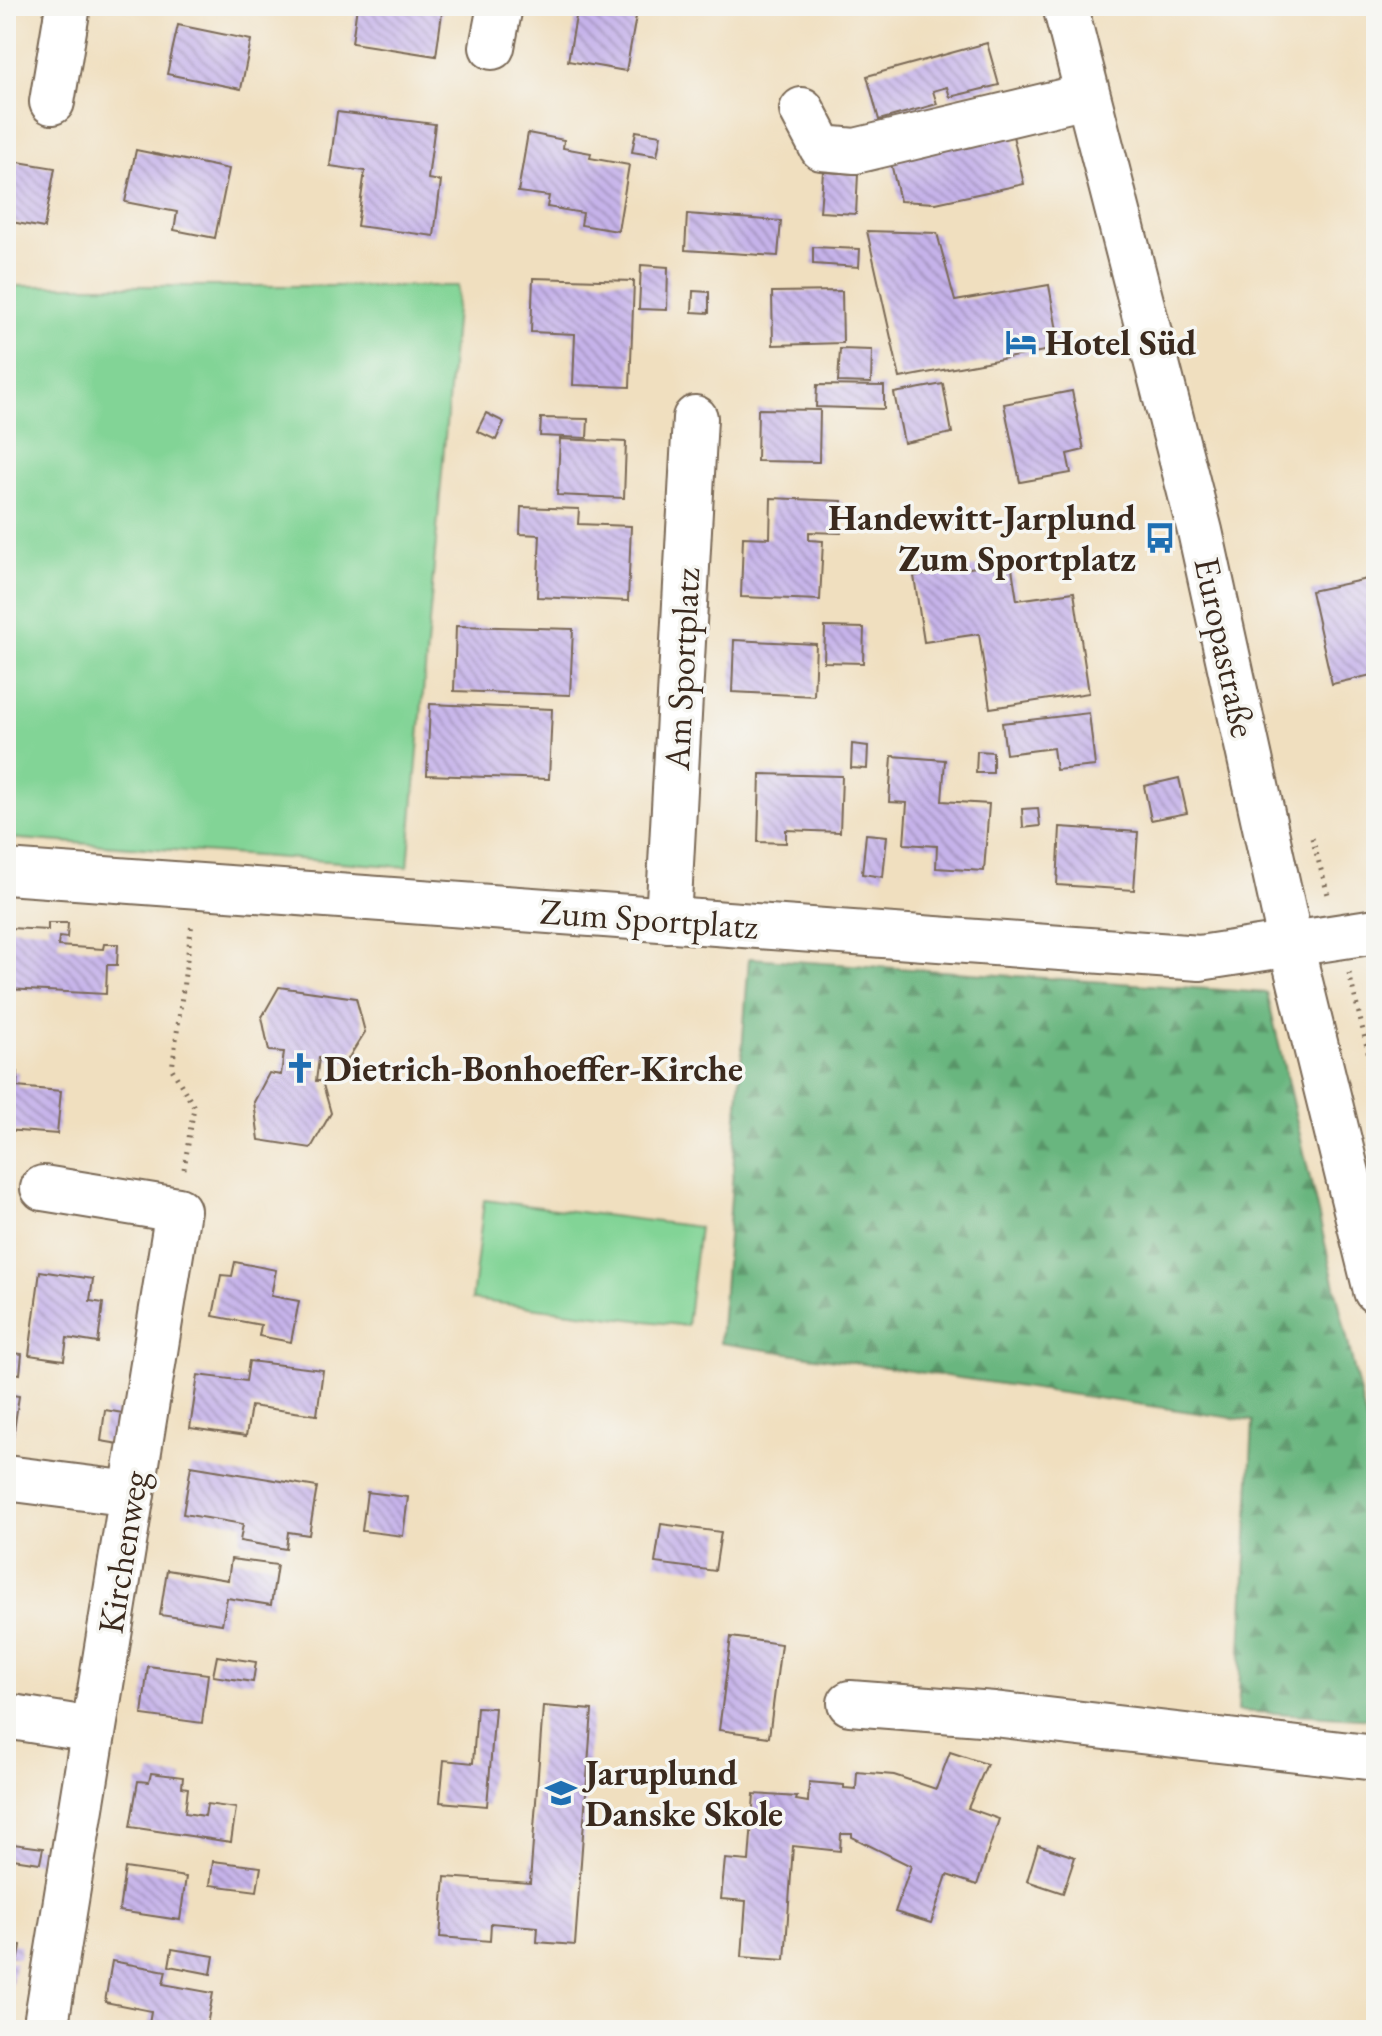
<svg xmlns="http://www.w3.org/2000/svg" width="1382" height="2036" font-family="'EB Garamond',serif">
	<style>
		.green { fill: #82d496; stroke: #5e7f5a; stroke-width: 2 }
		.forest { fill: url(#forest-firs); stroke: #52704e; stroke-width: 2 }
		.building { fill: url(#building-back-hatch) }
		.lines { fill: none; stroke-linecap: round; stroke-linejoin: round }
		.minor-casing { stroke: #7a6956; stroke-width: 48 }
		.major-casing { stroke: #7a6956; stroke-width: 48 }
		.path { stroke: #7a6956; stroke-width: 5; stroke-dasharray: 2 6; stroke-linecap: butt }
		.minor { stroke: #fff; stroke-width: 44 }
		.major { stroke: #fff; stroke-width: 44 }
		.labels { text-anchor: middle; stroke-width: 7; stroke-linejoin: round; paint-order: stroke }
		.poi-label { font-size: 36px; font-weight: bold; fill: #3b2a1e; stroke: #f6f6f2; text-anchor: start }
		.street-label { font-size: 36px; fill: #3b2a1e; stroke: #f6f6f2 }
	</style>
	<defs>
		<pattern id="forest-firs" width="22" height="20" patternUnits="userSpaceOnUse" patternTransform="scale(2)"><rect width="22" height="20" fill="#69b67f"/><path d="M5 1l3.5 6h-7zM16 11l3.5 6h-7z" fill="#589467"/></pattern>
		<pattern id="building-back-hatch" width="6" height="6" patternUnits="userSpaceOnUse" patternTransform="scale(2)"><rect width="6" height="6" fill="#c6b3ea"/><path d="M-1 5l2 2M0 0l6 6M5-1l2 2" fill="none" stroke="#a292bd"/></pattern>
	</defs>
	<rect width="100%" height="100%" fill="#f6f6f2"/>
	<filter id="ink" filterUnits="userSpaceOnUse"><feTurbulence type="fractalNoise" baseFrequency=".0125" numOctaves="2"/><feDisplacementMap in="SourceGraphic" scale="16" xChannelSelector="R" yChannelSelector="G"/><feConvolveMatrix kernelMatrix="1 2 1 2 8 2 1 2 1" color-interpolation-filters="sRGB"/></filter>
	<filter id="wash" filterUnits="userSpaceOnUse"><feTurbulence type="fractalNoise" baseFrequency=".006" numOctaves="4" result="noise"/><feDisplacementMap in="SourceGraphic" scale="32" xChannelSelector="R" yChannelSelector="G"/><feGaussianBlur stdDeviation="1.8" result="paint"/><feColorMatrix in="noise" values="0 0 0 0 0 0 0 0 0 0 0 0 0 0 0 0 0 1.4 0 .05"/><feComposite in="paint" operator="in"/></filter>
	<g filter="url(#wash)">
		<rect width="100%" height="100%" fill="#f0dfbf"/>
		<g class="green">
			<polygon points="6,286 458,286 408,867 6,838"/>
			<polygon points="484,1200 699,1227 687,1326 472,1300"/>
		</g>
		<polygon class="forest" points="749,958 1267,993 1376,1463 1376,1719 1238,1711 1253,1421 720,1343"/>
		<g id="blocks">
			<g class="building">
				<polygon points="357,6 443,6 436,56 352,43"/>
				<polygon points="578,6 638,6 626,71 568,61"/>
				<polygon points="178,25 251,40 241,89 167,74"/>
				<polygon points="987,43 999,85 950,97 947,87 933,91 937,104 879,120 867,76"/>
				<polygon points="337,112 435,124 428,179 441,181 434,236 357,226 365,171 330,166"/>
				<polygon points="1011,127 1024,184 936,203 900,201 889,155"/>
				<polygon points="636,131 661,135 657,156 632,152"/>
				<polygon points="528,133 564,140 563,148 591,153 590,158 629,165 618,231 581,225 583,213 547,207 549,196 518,192"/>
				<polygon points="136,150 229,169 215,238 174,230 177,212 125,202"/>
				<polygon points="6,160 55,168 44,228 6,221"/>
				<polygon points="823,172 858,174 856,214 820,212"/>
				<polygon points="687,214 781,221 778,256 685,250"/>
				<polygon points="867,231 937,233 955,301 1049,285 1060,348 900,378"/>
				<polygon points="813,247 860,249 859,267 813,264"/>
				<polygon points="641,265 668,267 667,310 639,309"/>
				<polygon points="533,278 634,281 630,387 573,385 575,334 531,332"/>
				<polygon points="693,291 709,292 709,313 692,312"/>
				<polygon points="842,291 843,343 773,345 772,292"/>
				<polygon points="840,349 872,350 871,383 838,382"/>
				<polygon points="943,384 952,433 904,443 894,393"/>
				<polygon points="817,385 884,386 884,409 816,407"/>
				<polygon points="1072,391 1084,450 1067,454 1071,473 1020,482 1004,404"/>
				<polygon points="758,409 820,410 819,462 757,461"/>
				<polygon points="486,413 504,422 496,440 477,431"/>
				<polygon points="541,418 588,419 587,438 540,436"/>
				<polygon points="560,439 626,442 624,498 557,495"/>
				<polygon points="771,498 842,501 841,533 809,532 809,540 823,541 820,600 741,597 743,537 770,538"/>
				<polygon points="521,507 579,509 578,524 631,526 628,601 537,597 540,535 520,534"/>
				<polygon points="1011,562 1017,600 1074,592 1089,693 990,708 979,634 924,642 914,576"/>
				<polygon points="1376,577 1376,674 1332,684 1311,591"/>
				<polygon points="456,626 573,629 570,695 454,691"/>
				<polygon points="825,627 864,628 863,663 824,662"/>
				<polygon points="734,640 816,644 814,696 732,692"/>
				<polygon points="430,704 552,709 549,779 427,775"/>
				<polygon points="1089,713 1095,766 1056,770 1053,748 1006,754 1002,723"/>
				<polygon points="852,744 868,746 867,769 851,768"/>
				<polygon points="977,751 993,752 993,773 976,773"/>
				<polygon points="892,756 945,760 942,801 989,804 984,871 936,868 937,846 904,844 907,803 889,802"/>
				<polygon points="760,774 842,776 840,832 786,830 786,843 758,842"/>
				<polygon points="1179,778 1187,813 1151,820 1144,786"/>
				<polygon points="1038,808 1040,826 1023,828 1022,809"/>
				<polygon points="1060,827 1138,832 1134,890 1057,885"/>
				<polygon points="866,834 887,836 883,877 862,874"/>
				<polygon points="48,923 68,923 67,938 59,937 58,946 103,949 104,944 118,944 117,965 107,965 106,994 7,989 10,928 48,930"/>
				<polygon points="279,987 356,998 365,1032 346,1062 319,1058 316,1081 322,1081 331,1113 311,1148 259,1140 254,1102 269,1073 281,1075 284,1052 269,1051 262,1017"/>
				<polygon points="6,1071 18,1072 17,1087 61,1091 57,1134 6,1130"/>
				<polygon points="235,1262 276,1270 271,1296 299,1301 291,1342 259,1336 261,1325 213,1316 221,1275 232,1276"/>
				<polygon points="40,1271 93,1279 90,1301 103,1303 98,1343 67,1338 64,1360 29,1355"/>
				<polygon points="6,1352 22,1354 20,1374 6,1372"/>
				<polygon points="249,1361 323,1370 317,1415 251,1406 246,1436 190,1428 198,1375 246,1381"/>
				<polygon points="6,1394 19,1396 11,1451 6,1450"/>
				<polygon points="105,1410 123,1413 119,1444 101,1441"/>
				<polygon points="191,1466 317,1487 309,1535 288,1532 286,1549 240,1541 243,1524 183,1514"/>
				<polygon points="367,1492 408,1497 403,1536 362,1531"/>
				<polygon points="661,1524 721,1532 715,1571 655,1563"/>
				<polygon points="231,1559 277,1565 271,1605 227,1598 222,1624 160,1615 167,1570 228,1580"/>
				<polygon points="731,1637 781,1644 769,1737 719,1730"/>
				<polygon points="217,1656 256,1662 253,1682 213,1676"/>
				<polygon points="148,1666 208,1674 202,1723 142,1715"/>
				<polygon points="543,1706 592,1710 575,1945 537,1942 538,1927 491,1923 490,1941 440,1937 445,1877 530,1883"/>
				<polygon points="477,1707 495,1708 487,1806 440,1802 444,1760 473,1763"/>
				<polygon points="950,1752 987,1764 968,1808 999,1819 977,1885 947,1875 931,1923 895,1912 911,1866 852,1837 852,1834 841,1834 840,1851 793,1846 785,1960 742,1957 746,1901 721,1899 725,1859 749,1861 754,1794 797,1797 796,1800 808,1802 809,1782 844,1785 844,1788 856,1789 857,1772 894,1775 936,1789"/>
				<polygon points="151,1773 183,1777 182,1787 188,1788 185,1813 205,1816 207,1804 236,1808 231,1842 130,1827 138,1781 149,1782"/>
				<polygon points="6,1843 43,1848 40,1863 6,1858"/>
				<polygon points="1038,1845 1075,1857 1063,1893 1027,1881"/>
				<polygon points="213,1861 261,1867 257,1891 210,1885"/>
				<polygon points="125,1868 186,1877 180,1920 119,1911"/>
				<polygon points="6,1943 21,1945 19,1958 6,1956"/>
				<polygon points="172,1949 214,1956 211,1974 169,1966"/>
				<polygon points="6,1961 15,1962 12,1984 6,1983"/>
				<polygon points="112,1961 166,1971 163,1984 213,1993 206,2030 148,2029 151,2011 105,2002"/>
			</g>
		</g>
	</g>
	<g filter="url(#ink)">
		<use href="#blocks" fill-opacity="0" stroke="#7a6956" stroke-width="2"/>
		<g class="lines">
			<defs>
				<g id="minor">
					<polyline points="492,47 500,6"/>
					<polyline points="52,102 68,6"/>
					<polyline points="802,110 822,148 855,151 1086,96"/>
					<polyline points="6,872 1200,958 1376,931"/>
					<polyline points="668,920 695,418"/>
					<polyline points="43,1188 178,1210 45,2030"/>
					<polyline points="6,1478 132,1494"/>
					<polyline points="850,1703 994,1714 1376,1758"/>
					<polyline points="6,1716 93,1730"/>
				</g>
				<polyline id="major" points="1065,6 1200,531 1291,945 1376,1291"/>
			</defs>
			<use href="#minor" class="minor-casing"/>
			<use href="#major" class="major-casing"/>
			<g class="path">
				<polyline points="1312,838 1329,898"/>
				<polyline points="1349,973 1376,1084"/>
				<polyline points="184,1169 194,1107 172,1069 192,923"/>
			</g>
			<use href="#minor" class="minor"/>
			<use href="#major" class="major"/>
		</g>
	</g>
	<defs>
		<symbol id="hotel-bare" viewBox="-9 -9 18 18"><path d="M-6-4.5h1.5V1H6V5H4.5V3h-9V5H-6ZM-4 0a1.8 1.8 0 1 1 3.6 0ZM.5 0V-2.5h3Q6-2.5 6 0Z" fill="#1f6fb2" stroke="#f6f6f2" stroke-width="2.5" paint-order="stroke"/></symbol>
		<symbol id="bus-bare" viewBox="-9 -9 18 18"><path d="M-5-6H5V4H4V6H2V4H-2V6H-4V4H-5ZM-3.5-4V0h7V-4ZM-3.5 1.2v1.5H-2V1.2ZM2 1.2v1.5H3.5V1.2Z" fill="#1f6fb2" stroke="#f6f6f2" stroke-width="2.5" paint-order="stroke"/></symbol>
		<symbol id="church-bare" viewBox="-9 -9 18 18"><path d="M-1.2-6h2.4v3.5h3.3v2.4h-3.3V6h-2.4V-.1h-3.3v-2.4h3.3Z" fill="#1f6fb2" stroke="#f6f6f2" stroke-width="2.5" paint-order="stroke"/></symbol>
		<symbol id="school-bare" viewBox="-9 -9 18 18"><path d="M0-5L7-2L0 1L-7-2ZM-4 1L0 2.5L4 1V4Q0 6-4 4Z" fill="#1f6fb2" stroke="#f6f6f2" stroke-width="2.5" paint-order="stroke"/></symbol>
	</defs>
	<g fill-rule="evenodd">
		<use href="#hotel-bare" x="999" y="320" width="44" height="44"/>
		<use href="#bus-bare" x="1138" y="516" width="44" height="44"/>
		<use href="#church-bare" x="278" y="1046" width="44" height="44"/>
		<use href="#school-bare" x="539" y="1771" width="44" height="44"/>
	</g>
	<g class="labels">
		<g class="poi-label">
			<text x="1045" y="355">Hotel Süd</text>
			<text x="1136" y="530" text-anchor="end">Handewitt-Jarplund<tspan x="1136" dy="41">Zum Sportplatz</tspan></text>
			<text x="324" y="1081">Dietrich-Bonhoeffer-Kirche</text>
			<text x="585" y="1785">Jaruplund<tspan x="585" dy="41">Danske Skole</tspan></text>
		</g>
		<g class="street-label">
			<text transform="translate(1226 647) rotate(78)" y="13">Europastraße</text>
			<text transform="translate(681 669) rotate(-87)" y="13">Am Sportplatz</text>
			<text transform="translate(649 918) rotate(4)" y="13">Zum Sportplatz</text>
			<text transform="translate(122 1552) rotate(-81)" y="13">Kirchenweg</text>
		</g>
	</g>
	<rect width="1382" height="2036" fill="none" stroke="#f6f6f2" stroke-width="32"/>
</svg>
